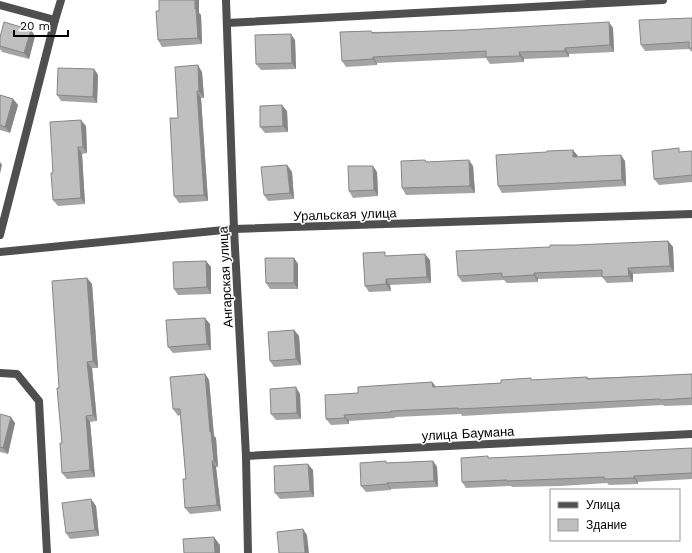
<svg xmlns="http://www.w3.org/2000/svg" width="692" height="553" font-family="'Work Sans',sans-serif">
	<style>
		.lines { fill: none; stroke-linecap: round; stroke-linejoin: round }
		.minor { stroke: #4f4f4f; stroke-width: 8 }
		.wall { fill: #a4a4a4 }
		.shaded-wall { fill: #868686 }
		.building { fill: #bfbfbf; stroke: #868686 }
		.labels { text-anchor: middle; stroke-width: 3; stroke-linejoin: round; paint-order: stroke }
		.street-label { font-size: 13px; fill: #000; stroke: #fff }
	</style>
	<rect width="100%" height="100%" fill="#fff"/>
	<g class="lines">
		<g class="minor">
			<polyline points="226,0 234,229 246,456 248,553"/>
			<polyline points="0,5 55,20"/>
			<polyline points="227,23 663,0"/>
			<polyline points="0,235 55,20 61,0"/>
			<polyline points="0,252 234,229 692,214"/>
			<polyline points="0,373 17,374 39,401 47,553"/>
			<polyline points="246,456 692,434"/>
		</g>
	</g>
	<g class="wall">
		<polygon points="159,0 199,0 199,13 201,15 202,44 162,47 158,40 159,11"/>
		<polygon points="692,18 692,52 689,49 645,51 641,45"/>
		<polygon points="613,28 614,52 569,54 569,57 524,59 524,62 490,64 486,58 377,63 377,65 346,67 342,61 372,32"/>
		<polygon points="31,30 35,36 29,59 2,52 0,49 0,37"/>
		<polygon points="295,40 296,69 261,70 256,64"/>
		<polygon points="94,69 98,75 97,103 61,101 57,95"/>
		<polygon points="202,72 204,98 201,98 208,201 179,203 174,196 178,118"/>
		<polygon points="0,95 13,99 18,105 10,133 0,130"/>
		<polygon points="287,111 288,132 265,133 260,127"/>
		<polygon points="86,126 87,153 82,154 85,204 58,206 53,200 53,173"/>
		<polygon points="692,151 692,182 659,185 654,179 681,152"/>
		<polygon points="578,156 578,157 625,161 626,186 502,193 498,186"/>
		<polygon points="425,160 427,162 473,166 475,193 406,195 402,188"/>
		<polygon points="287,165 292,172 294,199 268,201 264,195"/>
		<polygon points="377,172 378,196 353,198 349,191"/>
		<polygon points="668,241 673,247 674,272 633,274 633,282 607,283 602,277 538,279 538,282 507,283 504,280 462,282 458,276 550,247"/>
		<polygon points="387,256 430,260 431,283 390,285 391,291 369,292 365,286"/>
		<polygon points="294,258 298,264 298,289 270,289 266,283"/>
		<polygon points="206,261 211,267 211,294 178,295 174,289"/>
		<polygon points="87,278 92,284 98,368 92,368 97,421 90,422 95,477 67,479 62,473 62,443 59,388"/>
		<polygon points="210,324 211,350 173,353 168,347"/>
		<polygon points="294,330 299,336 301,365 274,367 270,361"/>
		<polygon points="205,374 209,380 214,436 216,438 218,467 216,467 221,511 190,514 185,508 186,479 180,415 178,416 173,409"/>
		<polygon points="692,374 692,405 664,406 663,405 462,416 461,414 395,417 395,418 349,421 349,424 331,425 326,419 358,393 432,382 436,387 501,383 533,380 587,377 588,378 647,376"/>
		<polygon points="300,394 301,419 276,420 271,414"/>
		<polygon points="0,414 15,423 8,454 0,452"/>
		<polygon points="692,448 692,479 638,482 638,484 609,485 607,483 561,486 512,487 511,486 466,488 462,482 489,458 533,456"/>
		<polygon points="433,461 437,467 438,487 391,489 391,490 366,492 361,486 387,463"/>
		<polygon points="313,470 314,497 280,499 275,493"/>
		<polygon points="91,499 96,506 99,536 70,539 66,533"/>
	</g>
	<g class="shaded-wall">
		<polygon points="195,0 199,0 199,13 201,15 202,44 198,38"/>
		<polygon points="609,22 613,28 614,52 610,45"/>
		<polygon points="31,30 35,36 29,59 24,53"/>
		<polygon points="291,34 295,40 296,69 292,63"/>
		<polygon points="565,48 569,54 569,57 565,51"/>
		<polygon points="519,52 524,59 524,62 520,56"/>
		<polygon points="373,57 377,63 377,65 373,59"/>
		<polygon points="198,65 202,72 204,98 199,91"/>
		<polygon points="94,69 98,75 97,103 93,97"/>
		<polygon points="197,91 201,98 208,201 204,195"/>
		<polygon points="13,99 18,105 10,133 5,127"/>
		<polygon points="282,105 287,111 288,132 283,126"/>
		<polygon points="81,120 86,126 87,153 83,147"/>
		<polygon points="78,147 82,154 85,204 81,198"/>
		<polygon points="573,150 578,156 578,163 573,157"/>
		<polygon points="621,155 625,161 626,186 622,180"/>
		<polygon points="469,160 473,166 475,193 470,186"/>
		<polygon points="0,162 2,165 0,174"/>
		<polygon points="287,165 292,172 294,199 290,193"/>
		<polygon points="373,166 377,172 378,196 374,190"/>
		<polygon points="668,241 673,247 674,272 670,266"/>
		<polygon points="425,254 430,260 431,283 427,277"/>
		<polygon points="294,258 298,264 298,289 294,283"/>
		<polygon points="206,261 211,267 211,294 207,287"/>
		<polygon points="628,268 633,274 633,282 629,276"/>
		<polygon points="534,273 538,279 538,282 534,275"/>
		<polygon points="87,278 92,284 98,368 93,361"/>
		<polygon points="386,279 390,285 391,291 386,284"/>
		<polygon points="205,318 210,324 211,350 207,344"/>
		<polygon points="294,330 299,336 301,365 296,359"/>
		<polygon points="87,362 92,368 97,421 93,415"/>
		<polygon points="205,374 209,380 214,436 216,438 218,467 214,461 210,432"/>
		<polygon points="432,382 437,388 433,387"/>
		<polygon points="296,387 300,394 301,419 297,413"/>
		<polygon points="344,415 349,421 349,424 345,418"/>
		<polygon points="86,416 90,422 95,477 90,470"/>
		<polygon points="11,417 15,423 8,454 3,448"/>
		<polygon points="212,461 216,467 221,511 217,505"/>
		<polygon points="433,461 437,467 438,487 434,481"/>
		<polygon points="308,464 313,470 314,497 310,491"/>
		<polygon points="634,476 638,482 638,484 634,478"/>
		<polygon points="387,483 391,489 391,490 387,484"/>
		<polygon points="91,499 96,506 99,536 95,530"/>
		<polygon points="303,529 307,535 309,553 305,553"/>
		<polygon points="214,537 220,545 220,553 215,553"/>
	</g>
	<g class="building">
		<polygon points="159,0 195,0 195,9 196,9 198,38 158,40 156,11 159,11"/>
		<polygon points="692,18 692,48 689,48 689,42 641,45 639,20"/>
		<polygon points="4,22 31,30 24,53 0,46 0,37"/>
		<polygon points="609,22 610,45 565,48 565,51 519,52 520,56 486,57 486,51 373,57 373,59 342,61 340,32 371,31 372,33 465,30"/>
		<polygon points="291,34 292,63 256,64 255,35"/>
		<polygon points="198,65 199,91 197,91 204,195 174,196 170,118 178,118 175,67"/>
		<polygon points="58,68 94,69 93,97 57,95"/>
		<polygon points="0,95 13,99 5,127 0,125"/>
		<polygon points="282,105 283,126 260,127 260,106"/>
		<polygon points="81,120 83,147 78,147 81,198 53,200 51,173 53,173 50,122"/>
		<polygon points="679,148 679,152 692,151 692,175 654,179 652,151"/>
		<polygon points="573,150 573,157 621,155 622,180 498,186 496,155 547,152 547,151"/>
		<polygon points="425,160 426,162 469,160 470,186 402,188 401,161"/>
		<polygon points="287,165 290,193 264,195 261,167"/>
		<polygon points="348,166 373,166 374,190 349,191"/>
		<polygon points="668,241 670,266 628,268 629,276 602,277 602,270 534,273 534,275 502,277 502,273 458,276 456,251 550,247 550,245 575,245"/>
		<polygon points="385,252 385,256 425,254 427,277 386,279 386,284 365,286 363,253"/>
		<polygon points="265,258 294,258 294,283 266,283"/>
		<polygon points="206,261 207,287 174,289 173,262"/>
		<polygon points="87,278 93,361 87,362 93,415 86,416 90,470 62,473 60,443 62,443 57,388 59,388 52,281"/>
		<polygon points="205,318 207,344 168,347 166,320"/>
		<polygon points="294,330 296,359 270,361 268,332"/>
		<polygon points="205,374 210,432 211,432 214,461 212,461 217,505 185,508 183,479 186,479 180,409 173,409 170,377"/>
		<polygon points="692,374 692,398 660,400 660,399 458,409 458,408 391,411 391,412 344,415 345,418 326,419 325,395 358,393 358,387 432,382 433,387 501,383 501,380 531,378 531,380 587,377 587,379"/>
		<polygon points="296,387 297,413 271,414 270,389"/>
		<polygon points="0,414 11,417 3,448 0,447"/>
		<polygon points="692,448 692,473 634,476 634,478 604,479 604,477 557,479 507,481 507,480 462,482 461,458 488,456 488,458 533,456"/>
		<polygon points="386,461 386,463 433,461 434,481 387,483 387,484 361,486 360,463"/>
		<polygon points="308,464 310,491 275,493 274,466"/>
		<polygon points="91,499 95,530 66,533 62,503"/>
		<polygon points="303,529 305,553 279,553 277,532"/>
		<polygon points="214,537 215,553 184,553 183,539"/>
	</g>
	<g class="labels">
		<g class="street-label">
			<text transform="translate(345 214) rotate(-2)" y="5">Уральская улица</text>
			<text transform="translate(225 277) rotate(-93)" y="5">Ангарская улица</text>
			<text transform="translate(468 433) rotate(-3)" y="5">улица Баумана</text>
		</g>
	</g>
	<rect x="550" y="489" width="130" height="52" fill="#ffffff" stroke="#999999"/>
	<rect x="558" y="502" width="20" height="6" fill="#4f4f4f" stroke="#999999"/>
	<text x="586" y="509" font-size="12" fill="#000000">Улица</text>
	<rect x="558" y="519" width="20" height="12" fill="#bfbfbf" stroke="#999999"/>
	<text x="586" y="529" font-size="12" fill="#000000">Здание</text>
	<path d="M14 30v6h54v-6" fill="none" stroke="#000000" stroke-width="2"/>
	<text x="20" y="30" font-size="12" fill="#000000" stroke="#ffffff" stroke-width="3" paint-order="stroke">20 m</text>
</svg>
